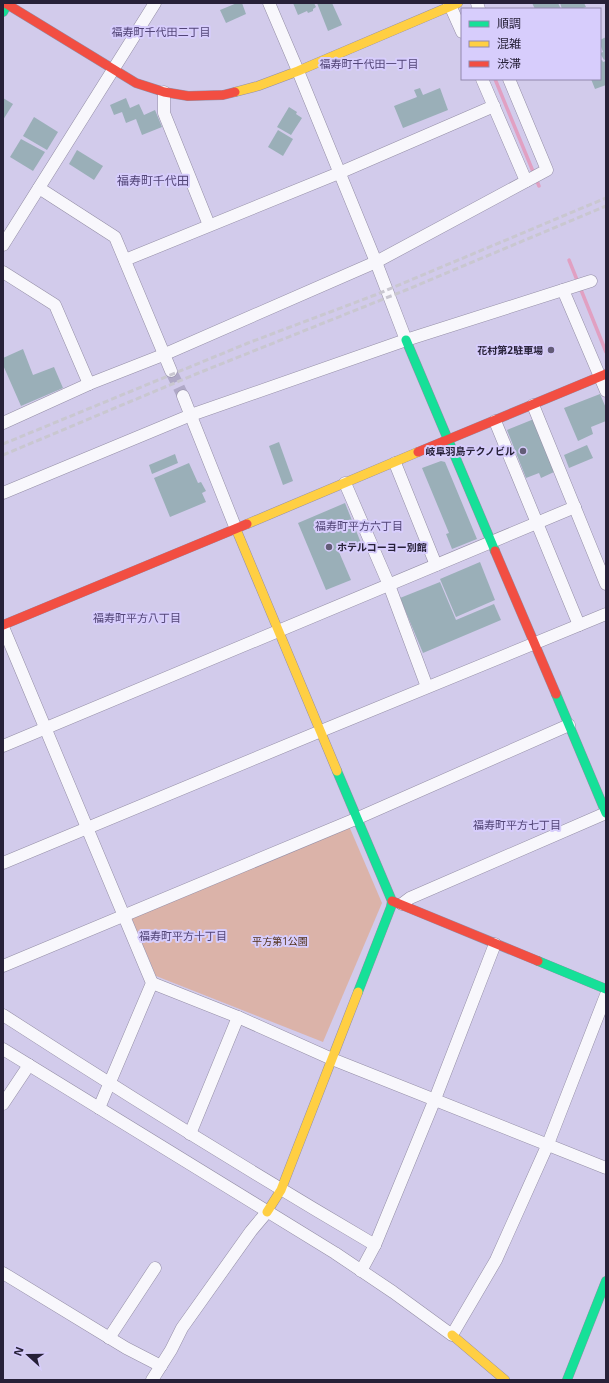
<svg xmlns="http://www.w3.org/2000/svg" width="609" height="1383" font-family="'Open Sans','Noto Sans JP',sans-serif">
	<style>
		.green { fill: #dbb3a9 }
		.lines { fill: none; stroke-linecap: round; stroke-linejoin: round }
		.stream { stroke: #e1a0c2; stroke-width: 3.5 }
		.building { fill: #9aafb8 }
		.street-tunnel { stroke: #b0a9c7; stroke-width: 12; stroke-dasharray: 12 6; stroke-linecap: butt }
		.street-casing { stroke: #948ea6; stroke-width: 13 }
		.fast-casing { stroke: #948ea6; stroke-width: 10 }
		.slow-casing { stroke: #948ea6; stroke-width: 10 }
		.jam-casing { stroke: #948ea6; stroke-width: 10 }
		.street { stroke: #f8f7fc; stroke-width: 12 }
		.fast { stroke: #16e098; stroke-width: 9 }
		.slow { stroke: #ffcf43; stroke-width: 9 }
		.jam { stroke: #f24e42; stroke-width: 9 }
		.rail { stroke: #c9c7d0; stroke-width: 3; stroke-dasharray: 6 3; stroke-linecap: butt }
		.poi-dot { fill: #635c77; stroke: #d7cdfc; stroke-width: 1.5 }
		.labels { text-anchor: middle; stroke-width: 4; stroke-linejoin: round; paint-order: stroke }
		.poi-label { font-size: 10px; font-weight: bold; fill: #272138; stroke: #d7cdfc; text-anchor: end }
		.park-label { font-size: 10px; fill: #4e2e17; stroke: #d7cdfc }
		.neighbourhood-label { font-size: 11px; fill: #524577; stroke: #d7cdfc }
		.quarter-label { font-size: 12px; fill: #524577; stroke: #d7cdfc }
	</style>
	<rect width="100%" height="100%" fill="#d2cbeb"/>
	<polygon class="green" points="349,826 382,903 323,1042 156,976 131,917"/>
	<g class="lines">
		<g class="stream">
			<polyline points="495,79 539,186"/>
			<polyline points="569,260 606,352"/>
		</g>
	</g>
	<g class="building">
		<polygon points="237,3 242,3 246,14 226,23 220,10"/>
		<polygon points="293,3 314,3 316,7 313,9 313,11 308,13 307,11 298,15"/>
		<polygon points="317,3 332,3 342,25 328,31"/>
		<polygon points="532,3 558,3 561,9 535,9"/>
		<polygon points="560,3 584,3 586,7 580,9 562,9"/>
		<polygon points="606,37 606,59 604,60 600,53 603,52 600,44 600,40"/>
		<polygon points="602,60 603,62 606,61 606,85 595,89 591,79 600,79 600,61"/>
		<polygon points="420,88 423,95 440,88 448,110 403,128 394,106 417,97 414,90"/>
		<polygon points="3,98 13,104 3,120"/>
		<polygon points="126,98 130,108 139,104 144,115 155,110 162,127 142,135 136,119 126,123 122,112 114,115 110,105"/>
		<polygon points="289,107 297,112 296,114 302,118 291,135 277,127"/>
		<polygon points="34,117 58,132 47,150 23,136"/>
		<polygon points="278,130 293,139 283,156 268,147"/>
		<polygon points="21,139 45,152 33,171 10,157"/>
		<polygon points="77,150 103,166 94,180 69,164"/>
		<polygon points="23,349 33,375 54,367 63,388 21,406 3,365 3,358"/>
		<polygon points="600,394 606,408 606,421 591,427 593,434 578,441 564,408"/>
		<polygon points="534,419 554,472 541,478 539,473 526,478 507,430"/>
		<polygon points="279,442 293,481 283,485 269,446"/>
		<polygon points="587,445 593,458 569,468 564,455"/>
		<polygon points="175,454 178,463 152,474 149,465"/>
		<polygon points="441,461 445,462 477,539 452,549 446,534 449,533 422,468"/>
		<polygon points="189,463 198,483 201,482 206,491 202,493 206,502 170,517 154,478"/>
		<polygon points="345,503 361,543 339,552 351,580 326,590 298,523"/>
		<polygon points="480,562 495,600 456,617 440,579"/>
		<polygon points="440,582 456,620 494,604 501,620 423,653 400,598"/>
	</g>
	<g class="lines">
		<polyline class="street-tunnel" points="171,371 183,396"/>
		<defs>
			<g id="street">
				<polyline points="269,3 298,71 376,262 406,340"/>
				<polyline points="449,3 462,32"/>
				<polyline points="477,3 479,9"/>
				<polyline points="482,79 526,181"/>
				<polyline points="164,92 164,113 209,225"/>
				<polyline points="39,188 115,237 171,371"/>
				<polyline points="3,245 155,3"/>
				<polyline points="125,260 339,173 494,106"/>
				<polyline points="3,272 55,305 89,384"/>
				<polyline points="563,290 606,391"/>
				<polyline points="183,396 236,529"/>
				<polyline points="533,405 606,584"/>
				<polyline points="495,421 579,625"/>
				<polyline points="3,423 89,384 163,355 376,262 547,170 509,79"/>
				<polyline points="395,463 436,565"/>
				<polyline points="345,483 389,585 427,687"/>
				<polyline points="3,493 191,415 406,340 591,281"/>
				<polyline points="3,627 152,983 99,1108"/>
				<polyline points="3,746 575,507"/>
				<polyline points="3,863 321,731 606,614"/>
				<polyline points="402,904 410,898 606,813"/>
				<polyline points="3,966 358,818 569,725"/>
				<polyline points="152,983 238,1017 332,1059 606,1168"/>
				<path d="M3 1015C125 1094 249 1171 375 1245"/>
				<polyline points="3,1049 335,1253 393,1292 452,1335 496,1260 548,1144 606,995"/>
				<polyline points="3,1104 29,1065"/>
				<polyline points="190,1134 238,1017"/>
				<polyline points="361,1271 375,1245 435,1099 495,944"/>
				<polyline points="3,1273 126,1348 161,1366"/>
				<polyline points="109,1338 155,1268"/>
				<polyline points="152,1380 171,1350 182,1328 251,1231 267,1212"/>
			</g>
			<g id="fast">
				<polyline points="3,12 8,3"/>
				<polyline points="406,340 495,551"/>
				<polyline points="556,694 606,813"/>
				<polyline points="337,771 392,901 391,907 358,992"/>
				<polyline points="538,961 606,989"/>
				<polyline points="567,1380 606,1281"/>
			</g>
			<g id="slow">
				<polyline points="235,92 258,86 298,71 458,3"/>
				<polyline points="247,524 418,452"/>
				<polyline points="236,529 337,771"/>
				<polyline points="267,1212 281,1190 358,992"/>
				<polyline points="452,1335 505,1380"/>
			</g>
			<g id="jam">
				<polyline points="5,3 136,83 164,92 188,96 223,95 235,92"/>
				<polyline points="418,452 606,374"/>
				<polyline points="495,551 556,694"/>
				<polyline points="3,625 247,524"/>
				<polyline points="392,901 538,961"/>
			</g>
		</defs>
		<use href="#street" class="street-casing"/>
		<use href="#fast" class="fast-casing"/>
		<use href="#slow" class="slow-casing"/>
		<use href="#jam" class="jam-casing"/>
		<use href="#street" class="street"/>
		<use href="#fast" class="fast"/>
		<use href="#slow" class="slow"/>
		<use href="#jam" class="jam"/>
		<g class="rail">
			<polyline points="3,444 248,343 375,295 606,198"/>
			<polyline points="3,455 196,374 406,290 606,206"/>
		</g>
	</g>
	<g class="poi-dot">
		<circle cx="551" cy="350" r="4"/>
		<circle cx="523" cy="451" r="4"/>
		<circle cx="329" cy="547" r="4"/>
	</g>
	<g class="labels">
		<g class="poi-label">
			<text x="543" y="354">花村第2駐車場</text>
			<text x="515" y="455">岐阜羽島テクノビル</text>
			<text x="337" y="551" text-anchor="start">ホテルコーヨー別館</text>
		</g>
		<g class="park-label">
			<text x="280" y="945">平方第1公園</text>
		</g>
		<g class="neighbourhood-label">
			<text x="161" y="36">福寿町千代田二丁目</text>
			<text x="369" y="68">福寿町千代田一丁目</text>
			<text x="359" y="530">福寿町平方六丁目</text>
			<text x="137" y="622">福寿町平方八丁目</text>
			<text x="517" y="829">福寿町平方七丁目</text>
			<text x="183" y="940">福寿町平方十丁目</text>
		</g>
		<g class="quarter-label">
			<text x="153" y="185">福寿町千代田</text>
		</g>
	</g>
	<rect width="609" height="1383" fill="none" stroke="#272138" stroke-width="8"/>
	<rect x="461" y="8" width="140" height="72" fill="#d7cdfc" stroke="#9188ae"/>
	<rect x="469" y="21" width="20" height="6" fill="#16e098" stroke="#9188ae"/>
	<text x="497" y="28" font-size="12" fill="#272138">順調</text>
	<rect x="469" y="41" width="20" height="6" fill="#ffcf43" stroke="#9188ae"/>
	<text x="497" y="48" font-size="12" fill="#272138">混雑</text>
	<rect x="469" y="61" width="20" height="6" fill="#f24e42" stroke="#9188ae"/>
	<text x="497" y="68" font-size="12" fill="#272138">渋滞</text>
	<g transform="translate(28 1355) rotate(291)" stroke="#d7cdfc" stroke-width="3" paint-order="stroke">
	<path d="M0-3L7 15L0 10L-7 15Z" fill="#272138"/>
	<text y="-6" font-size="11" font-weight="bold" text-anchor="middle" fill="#272138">N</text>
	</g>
</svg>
